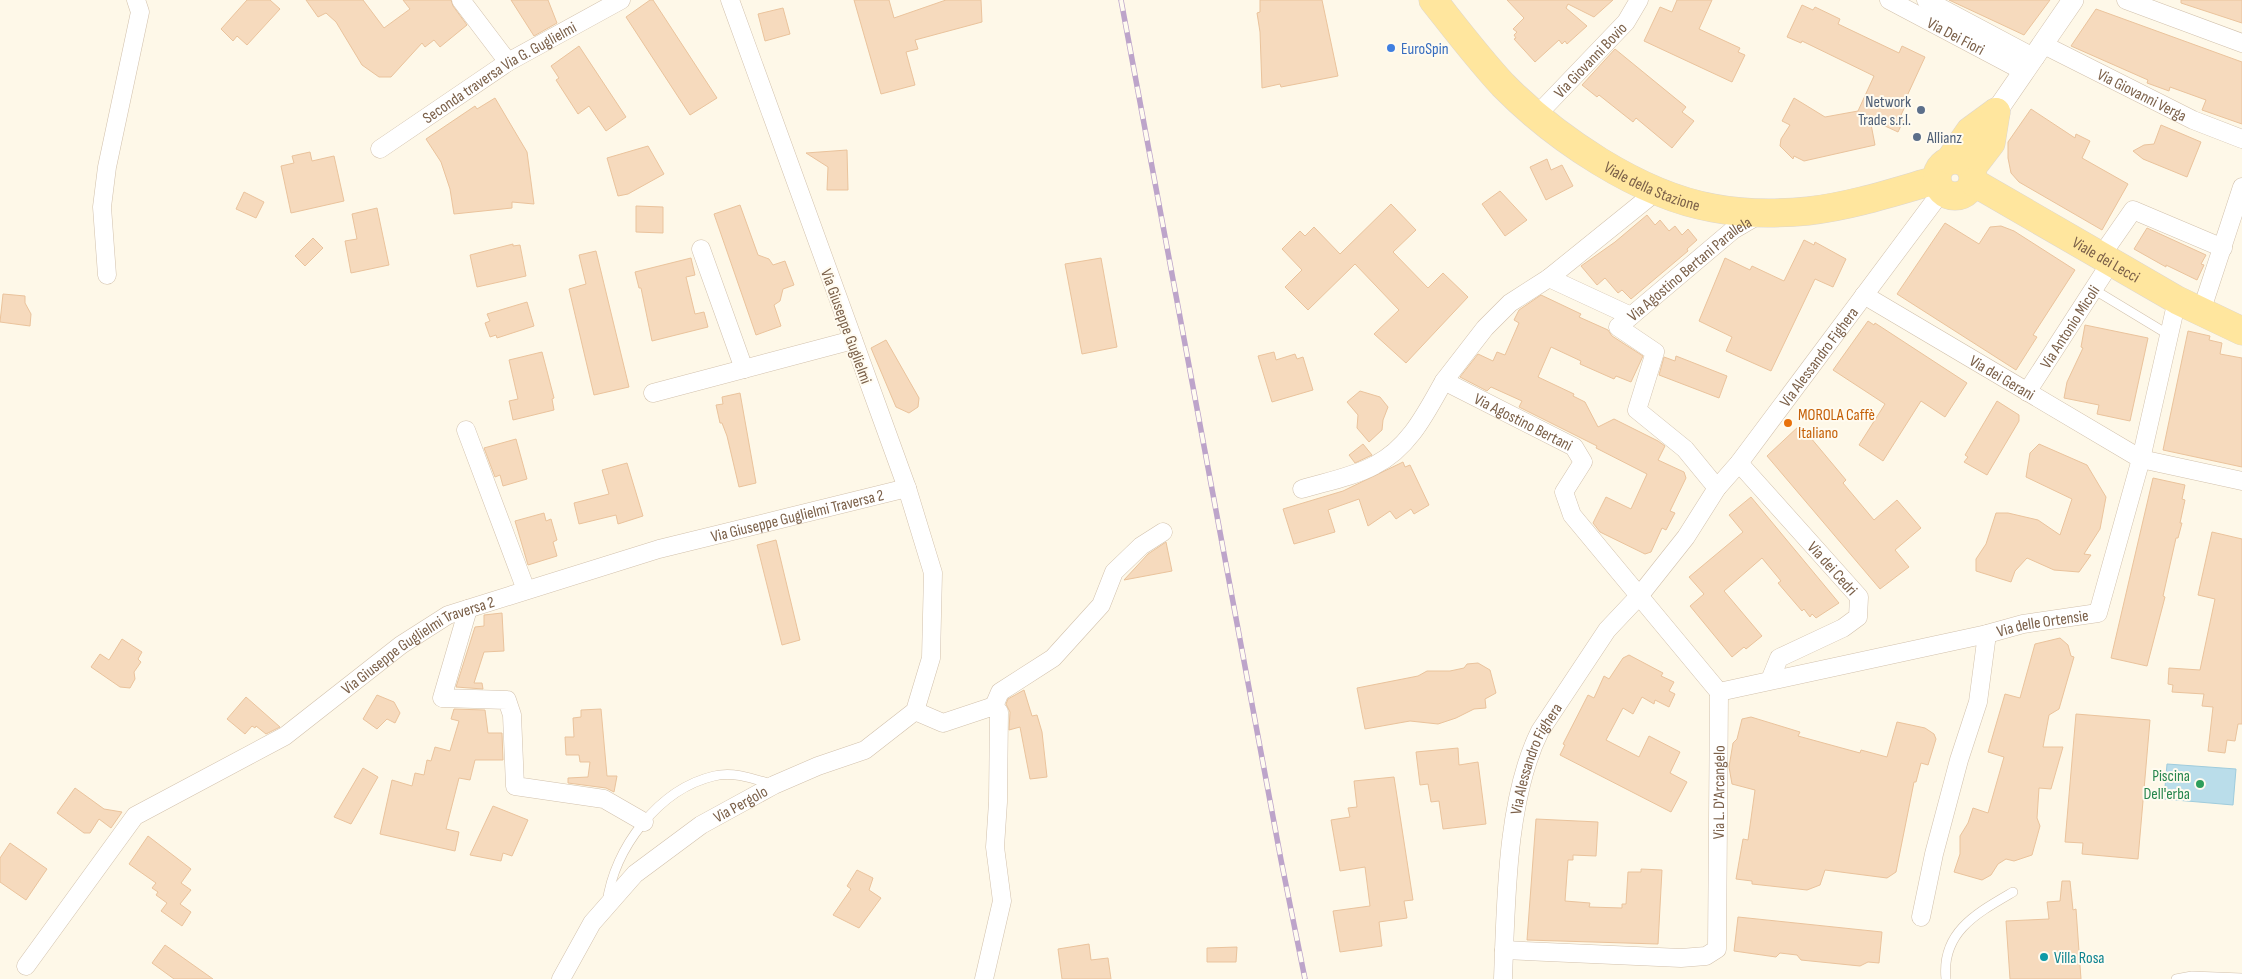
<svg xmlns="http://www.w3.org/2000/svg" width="2242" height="979" font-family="'Sofia Sans Condensed',sans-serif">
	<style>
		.water { fill: #baddea; stroke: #9fccdd }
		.building { fill: #f6dabd; stroke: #eac39c }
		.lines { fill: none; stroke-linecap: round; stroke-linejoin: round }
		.service-casing { stroke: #d2c1ac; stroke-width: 10 }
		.minor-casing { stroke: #d2c1ac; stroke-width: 19 }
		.tertiary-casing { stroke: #d2c1ac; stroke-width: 22 }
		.primary-casing { stroke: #ddd6d0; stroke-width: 29 }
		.service { stroke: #fff; stroke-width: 9 }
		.minor { stroke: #fff; stroke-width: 18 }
		.tertiary { stroke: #fff; stroke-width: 21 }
		.primary { stroke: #ffe69e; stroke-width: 28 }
		.rail-casing { stroke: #bda4ca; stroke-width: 5.5 }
		.rail { stroke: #fffbf0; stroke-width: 4; stroke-dasharray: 11; stroke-linecap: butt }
		.shop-dot { fill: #3f7fe0; stroke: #fffbf0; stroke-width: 2 }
		.service-dot { fill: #5c6f8a; stroke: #fffbf0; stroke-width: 2 }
		.food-dot { fill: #e8710a; stroke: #fffbf0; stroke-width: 2 }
		.leisure-dot { fill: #2e9e5b; stroke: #fffbf0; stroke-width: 2 }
		.culture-dot { fill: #0f9aa8; stroke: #fffbf0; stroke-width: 2 }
		.labels { text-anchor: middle; stroke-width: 4; stroke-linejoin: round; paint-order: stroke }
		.street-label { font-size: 16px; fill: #7b6049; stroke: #fffbf0 }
		.shop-label { font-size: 16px; fill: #366cbe; stroke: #fffbf0; text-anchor: start }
		.service-label { font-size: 16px; fill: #4e5e75; stroke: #fffbf0; text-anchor: end }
		.food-label { font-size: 16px; fill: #c56008; stroke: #fffbf0; text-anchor: start }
		.leisure-label { font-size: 16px; fill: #27864d; stroke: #fffbf0; text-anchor: end }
		.culture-label { font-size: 16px; fill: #0d838f; stroke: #fffbf0; text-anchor: start }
	</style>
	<rect width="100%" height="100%" fill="#fef8e8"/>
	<polygon class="water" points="2167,764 2236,769 2233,805 2164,799"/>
	<g class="building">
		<polygon points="247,0 270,0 280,9 247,45 237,36 233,41 221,29"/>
		<polygon points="306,0 363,0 384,28 410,9 403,0 451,0 453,6 467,25 440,47 434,40 425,47 422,43 391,77 379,77 362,65 336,22 326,13 318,17"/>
		<polygon points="511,0 548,0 557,23 534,36"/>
		<polygon points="650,0 653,0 717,98 690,115 626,17"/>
		<polygon points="854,0 889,0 894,18 946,0 981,0 982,22 915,40 918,49 906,52 915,85 881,94"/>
		<polygon points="1260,0 1322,0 1338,76 1281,87 1280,84 1262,88 1260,32 1257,13 1260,12"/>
		<polygon points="1507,0 1613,0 1594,17 1568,4 1566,8 1587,26 1567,44 1565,41 1562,44 1559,40 1535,62 1514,39 1516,38 1514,35 1517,32 1513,29 1524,18"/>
		<polygon points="1677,0 1712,0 1699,29 1740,48 1738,52 1745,55 1732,82 1644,41 1660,7 1672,12"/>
		<polygon points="1949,0 2050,0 2024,35"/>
		<polygon points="2181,0 2242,0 2242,23 2181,3"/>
		<polygon points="1802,5 1813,10 1815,7 1840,19 1838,24 1899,53 1902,46 1925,57 1907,96 1909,98 1901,115 1905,117 1898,132 1870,119 1875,145 1804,161 1794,156 1793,159 1780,146 1781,139 1790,125 1782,121 1794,98 1825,117 1858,111 1874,76 1802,41 1801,43 1787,37"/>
		<polygon points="783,8 790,34 765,41 758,14"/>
		<polygon points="2096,9 2242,62 2242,124 2202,110 2206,100 2170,87 2169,91 2147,83 2148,80 2071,46"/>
		<polygon points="579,46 626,117 606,131 589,106 578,114 556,80 559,78 551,66"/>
		<polygon points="1615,49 1686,107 1682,112 1694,121 1672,148 1636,118 1633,122 1599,95 1597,97 1582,85"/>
		<polygon points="495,98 527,152 534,204 512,202 512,208 454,214 450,189 441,162 426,139 475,106 477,109"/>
		<polygon points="2031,109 2075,138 2076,134 2090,141 2082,158 2128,184 2102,230 2019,182 2011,173 2008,158 2008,142"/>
		<polygon points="2161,125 2201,142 2187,177 2143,159 2133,151 2144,145 2154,144"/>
		<polygon points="648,146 664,174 628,194 618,196 607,158"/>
		<polygon points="847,150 848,190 827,190 828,167 806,153"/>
		<polygon points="310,152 312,161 334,156 344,201 291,213 281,166 294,163 292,156"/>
		<polygon points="1547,159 1551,170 1562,165 1573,186 1546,200 1530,167"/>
		<polygon points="1500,191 1527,220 1505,236 1482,204"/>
		<polygon points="244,192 264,202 256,218 236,209"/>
		<polygon points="1391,204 1416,230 1393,252 1428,288 1443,273 1468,297 1406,363 1374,334 1399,310 1355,264 1308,310 1285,287 1302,270 1282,249 1300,231 1305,236 1314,227 1340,254"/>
		<polygon points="740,205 758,255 769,259 773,265 785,261 794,285 783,289 780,301 774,305 781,326 756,335 714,214"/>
		<polygon points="636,206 663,207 663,233 636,232"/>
		<polygon points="377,208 389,265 351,273 345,241 357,239 352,214"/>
		<polygon points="1647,215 1655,225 1660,220 1669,231 1675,226 1682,235 1688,229 1697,240 1687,249 1688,251 1631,299 1622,290 1618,293 1605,278 1597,285 1581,266 1615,242"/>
		<polygon points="1945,223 1979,244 1990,227 2001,226 2014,231 2075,270 2033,335 2037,337 2016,370 1897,294"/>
		<polygon points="2147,228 2206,255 2201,264 2204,265 2197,280 2166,265 2166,267 2134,249"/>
		<polygon points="313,238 323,248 305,266 295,256"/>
		<polygon points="1804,240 1814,245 1815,242 1846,259 1833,287 1815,279 1771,371 1726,351 1732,337 1699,321 1725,258 1750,270 1752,266 1784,281"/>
		<polygon points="513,244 513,246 520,245 526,276 477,287 470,255"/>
		<polygon points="596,251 629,387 594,395 569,289 586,284 579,255"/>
		<polygon points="691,258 695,275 686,277 695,314 704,312 708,327 652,341 641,288 639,288 635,272"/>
		<polygon points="1101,258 1117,347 1082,354 1065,264"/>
		<polygon points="3,294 25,296 25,303 31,314 30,326 0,322"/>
		<polygon points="1541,295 1581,314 1579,317 1608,330 1612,336 1643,356 1631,382 1616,376 1614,379 1580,364 1581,361 1551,347 1538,377 1574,394 1573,396 1585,402 1598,427 1614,419 1658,441 1665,446 1658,460 1684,472 1686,478 1670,511 1675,513 1666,530 1662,528 1651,552 1645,554 1600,532 1593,523 1606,497 1631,509 1647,474 1596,448 1597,446 1519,407 1522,401 1491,387 1487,391 1460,377 1478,354 1493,361 1497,352 1505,355 1519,323 1514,320 1519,310"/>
		<polygon points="527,302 534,326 497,338 496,335 490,337 485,323 490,321 487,314"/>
		<polygon points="1868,321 1874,325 1875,323 1967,383 1945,417 1921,401 1883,461 1859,445 1885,404 1833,370"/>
		<polygon points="2085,325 2148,338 2130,421 2097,414 2099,405 2064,398 2067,382 2083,348 2081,347"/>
		<polygon points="2188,331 2210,336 2209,340 2222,343 2220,354 2242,358 2242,467 2163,450"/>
		<polygon points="886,340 919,398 918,407 909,413 896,407 871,348"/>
		<polygon points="542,352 554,398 552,399 554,410 513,420 509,401 518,399 509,360"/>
		<polygon points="1274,352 1276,360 1295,354 1297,359 1303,357 1313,390 1272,402 1258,356"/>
		<polygon points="1676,356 1727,376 1719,398 1659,375 1664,357 1675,361"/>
		<polygon points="1360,391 1380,397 1388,407 1383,420 1382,430 1369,442 1357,428 1358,415 1347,402"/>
		<polygon points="740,393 756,483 739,487 727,436 722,423 720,423 716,405 723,404 722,397"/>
		<polygon points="1997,401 2019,415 2019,421 1987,475 1964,462 1968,457 1965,455"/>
		<polygon points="1800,425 1846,480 1843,483 1874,520 1897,500 1921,528 1895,550 1909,567 1880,589 1767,456"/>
		<polygon points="516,439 527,479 503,486 500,475 495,477 484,448"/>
		<polygon points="1363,444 1372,455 1355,463 1349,455"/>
		<polygon points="2039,444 2087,465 2106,497 2100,529 2084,554 2091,555 2079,572 2054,570 2027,558 2015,571 2011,582 1976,571 1976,559 1986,544 1996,513 2008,513 2038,520 2060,535 2072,499 2026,477 2030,453"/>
		<polygon points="1403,462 1405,467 1410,465 1429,505 1414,514 1411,509 1396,519 1390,511 1368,526 1359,499 1328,510 1335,532 1294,544 1283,509 1343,491"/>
		<polygon points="627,463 643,516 618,524 616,515 579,524 574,503 609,494 602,470"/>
		<polygon points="2153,478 2185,485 2182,499 2185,500 2180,523 2182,523 2178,538 2176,538 2163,596 2165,597 2147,666 2111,658"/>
		<polygon points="1751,497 1839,603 1816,618 1812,614 1810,617 1804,609 1802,611 1778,583 1781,581 1762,558 1724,591 1762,636 1746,649 1744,647 1732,657 1690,606 1704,594 1689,577 1743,532 1729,515"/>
		<polygon points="544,513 546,521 551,519 557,540 553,542 557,556 528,565 515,521"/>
		<polygon points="2212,532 2242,539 2242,724 2238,724 2235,741 2227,740 2225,753 2208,751 2213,707 2202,706 2204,694 2172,692 2173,685 2168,684 2169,668 2200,670 2215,599 2198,595"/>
		<polygon points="776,540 800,640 782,645 757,545"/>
		<polygon points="1166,542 1172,571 1124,580 1148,554"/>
		<polygon points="502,613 504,651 484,652 474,683 482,683 483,689 456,687 475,627 484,626 484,615"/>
		<polygon points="2060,638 2068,645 2071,656 2074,657 2059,709 2049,715 2043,747 2063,747 2051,789 2039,788 2037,818 2040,826 2032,855 2014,861 2006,859 1998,864 1991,875 1982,880 1954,872 1960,854 1960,836 1968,823 1973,808 1988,813 2004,757 1988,752 2005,694 2020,698 2035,644"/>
		<polygon points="122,639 142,652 138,659 141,662 134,672 135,679 130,688 120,687 91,667 100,654 109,660"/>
		<polygon points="1629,655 1663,673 1661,676 1674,682 1669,691 1675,694 1669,707 1655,700 1654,704 1642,697 1633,714 1623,708 1606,740 1639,757 1649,736 1680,752 1670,773 1687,782 1671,812 1560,755 1565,745 1563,744 1588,695 1594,698 1604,676 1609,679 1623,658"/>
		<polygon points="1478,663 1490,670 1496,693 1485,699 1486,708 1474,709 1456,718 1438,724 1410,721 1365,729 1357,688 1418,676 1427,671 1450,671 1464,668 1467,664"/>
		<polygon points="1024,690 1032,716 1037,715 1042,732 1047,777 1030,779 1020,727 1009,730 1010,712 1006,704 1008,699"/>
		<polygon points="377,695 394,702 400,713 395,723 387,719 377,729 363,719"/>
		<polygon points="246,697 280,727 266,734 256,726 255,728 252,726 245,734 227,719"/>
		<polygon points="454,709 485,710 488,733 502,733 503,760 475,760 470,780 459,778 446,829 459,832 455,851 380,834 392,780 412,786 415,773 424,775 427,760 431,761 435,747 450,751 459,721 451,719"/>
		<polygon points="601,709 607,776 617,776 614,792 606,788 568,783 568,778 588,777 590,762 580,762 579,755 566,755 565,737 574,737 573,718 581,717 581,710"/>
		<polygon points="2076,714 2150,720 2138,859 2082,854 2083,843 2065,842"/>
		<polygon points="1751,717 1800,732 1798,736 1860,753 1861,750 1887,757 1897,722 1925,728 1934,734 1936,739 1928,765 1921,763 1916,782 1914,782 1896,872 1887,878 1825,870 1820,885 1807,890 1752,884 1752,881 1736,879 1743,839 1748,840 1755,790 1732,784 1729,767 1733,743 1737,739 1742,719"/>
		<polygon points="1458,748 1459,765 1478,762 1486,824 1443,829 1439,801 1431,802 1428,784 1420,785 1416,752"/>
		<polygon points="363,768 378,777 351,824 334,817"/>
		<polygon points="1394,777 1413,900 1404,901 1407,918 1379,922 1382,946 1340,952 1333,911 1370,906 1365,867 1340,871 1331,820 1350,817 1348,808 1357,807 1354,781"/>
		<polygon points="75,788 104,809 122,812 111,828 99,819 90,833 84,833 57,813"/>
		<polygon points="493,806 528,820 512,856 503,853 501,861 470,855"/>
		<polygon points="1536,819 1598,822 1596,856 1573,855 1573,860 1568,860 1565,901 1590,903 1589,907 1622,908 1622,904 1626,904 1628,872 1641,872 1641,869 1662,870 1658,944 1527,940"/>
		<polygon points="148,836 191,869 181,883 191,890 180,904 191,912 182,926 161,911 167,903 156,895 158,892 152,888 156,883 129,864"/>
		<polygon points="10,843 47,869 26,900 0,882 0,858"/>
		<polygon points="857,870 873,878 869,890 881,898 859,928 833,915 851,889 847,886"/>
		<polygon points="2062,881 2070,881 2073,910 2076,909 2081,979 2010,979 2006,921 2049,919 2047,902 2060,901"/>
		<polygon points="1738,917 1882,932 1879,963 1868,962 1860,966 1801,960 1797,955 1780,953 1776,957 1734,951"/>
		<polygon points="1089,944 1091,960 1108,958 1111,979 1062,979 1058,949"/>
		<polygon points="165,945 213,979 174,979 152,963"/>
		<polygon points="1237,947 1236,962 1207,962 1207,948"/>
	</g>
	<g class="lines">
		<defs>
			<g id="service">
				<polyline points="2093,289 2169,335"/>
				<path d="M607 903C614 848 659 789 714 776 734 771 754 779 774 785"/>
				<path d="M1946 979C1941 932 1977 913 2013 892"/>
				<polyline points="2176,979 2192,976 2242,978"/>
			</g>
			<g id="minor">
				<polyline points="461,0 508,62"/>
				<path id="s1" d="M1889 0 2025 72"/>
				<polyline points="1926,0 2035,58"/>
				<polyline points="2126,0 2242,43"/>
				<path id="s2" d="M2044 45 2193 120 2242 139"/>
				<path id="s3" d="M1536 116 1626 22 1639 0"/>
				<path id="s4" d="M380 149 508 62 621 0"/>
				<path id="s5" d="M1658 190 1549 278 1510 303 1485 328 1444 381 1574 447 1583 462 1564 492 1572 515 1719 692"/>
				<polyline points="701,249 744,369"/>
				<polyline points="2101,256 2133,210 2223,248"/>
				<polyline points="107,275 102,207 107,167 140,12 136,0"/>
				<polyline points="1549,278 1631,316"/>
				<path id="s6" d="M1864 295 2141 459 2242 481"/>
				<polyline points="2201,312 2242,187"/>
				<path id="s7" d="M2027 392 2111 262"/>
				<polyline points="653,393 853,340"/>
				<polyline points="466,430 526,590"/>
				<path id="s8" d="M1739 463 1859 597 1858 617 1843 628 1779 658 1770 680"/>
				<path id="s9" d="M1717 488 1685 449 1637 410 1655 352 1618 327 1733 230 1762 213"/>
				<path d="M1302 489C1325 482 1353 477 1375 465 1409 448 1426 413 1444 381"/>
				<polyline points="468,609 442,698 507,700 512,715 515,786 604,799 644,822"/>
				<path id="s10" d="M1719 692 1987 634 2023 624 2098 613 2141 459 2177 300"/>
				<polyline points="994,706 1000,692 1053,658 1101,605 1114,572 1141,546 1163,532"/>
				<polyline points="915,711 943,723 994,706 999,712 998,802 995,847 1002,901 984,979"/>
				<polyline points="1921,917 1934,854 1959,760 1978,702 1987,634"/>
				<path id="s11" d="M1504 950 1681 958 1706 956 1717 949 1719 692"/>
				<path id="s12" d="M26 966 135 816 285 736 401 645 448 615 659 549 907 488"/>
				<path id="s13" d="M561 979 592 923 635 874 701 825 774 785 818 766 865 750 915 711 931 658 933 573 907 488 730 0"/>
				<path id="s14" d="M1503 979C1506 903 1506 799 1540 731L1607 630 1640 595 1686 537 1717 488 1739 463 1942 191"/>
			</g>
			<polyline id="tertiary" points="1996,112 2073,0"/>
			<g id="primary">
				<path id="s15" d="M1433 0C1456 29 1478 58 1503 85 1555 138 1639 195 1713 208 1744 214 1777 214 1808 211 1852 206 1894 192 1936 180"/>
				<circle cx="1955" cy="178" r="18"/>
				<polyline points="1950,160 1970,131 1996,112"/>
				<polyline points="1971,169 1991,143 1996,112"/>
				<path id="s16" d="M1973 182 2177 300 2242 331"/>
			</g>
		</defs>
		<use href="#service" class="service-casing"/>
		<use href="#minor" class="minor-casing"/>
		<use href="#tertiary" class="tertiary-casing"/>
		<use href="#primary" class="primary-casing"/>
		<use href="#service" class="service"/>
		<use href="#minor" class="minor"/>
		<use href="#tertiary" class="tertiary"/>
		<use href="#primary" class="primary"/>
		<defs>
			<polyline id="rail" points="1121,0 1281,860 1305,979"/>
		</defs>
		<use href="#rail" class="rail-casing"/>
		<use href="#rail" class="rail"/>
	</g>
	<circle class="shop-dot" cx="1391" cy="48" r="5"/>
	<g class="service-dot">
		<circle cx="1921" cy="110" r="5"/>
		<circle cx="1917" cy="137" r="5"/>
	</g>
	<circle class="food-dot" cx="1788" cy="423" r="5"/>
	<circle class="leisure-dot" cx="2200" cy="784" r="5"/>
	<circle class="culture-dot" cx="2044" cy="957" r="5"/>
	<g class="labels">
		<g class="street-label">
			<text dy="6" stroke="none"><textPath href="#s1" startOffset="76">Via Dei Fiori</textPath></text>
			<text dy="6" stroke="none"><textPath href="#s3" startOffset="78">Via Giovanni Bovio</textPath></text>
			<text dy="6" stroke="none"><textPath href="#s4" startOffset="142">Seconda traversa Via G. Guglielmi</textPath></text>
			<text dy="6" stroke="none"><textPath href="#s2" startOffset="110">Via Giovanni Verga</textPath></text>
			<text dy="6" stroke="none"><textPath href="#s15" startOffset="292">Viale della Stazione</textPath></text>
			<text dy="6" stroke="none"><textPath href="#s16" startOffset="154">Viale dei Lecci</textPath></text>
			<text dy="6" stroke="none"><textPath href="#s9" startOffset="310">Via Agostino Bertani Parallela</textPath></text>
			<text transform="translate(847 326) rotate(70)" y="6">Via Giuseppe Guglielmi</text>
			<text dy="6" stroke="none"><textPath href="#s7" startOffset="78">Via Antonio Micoli</textPath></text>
			<text dy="6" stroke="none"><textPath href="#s14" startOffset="720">Via Alessandro Fighera</textPath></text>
			<text dy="6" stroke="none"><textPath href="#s6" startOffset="161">Via dei Gerani</textPath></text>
			<text dy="6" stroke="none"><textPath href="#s5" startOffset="378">Via Agostino Bertani</textPath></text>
			<text dy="6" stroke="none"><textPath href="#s12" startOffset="922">Via Giuseppe Guglielmi Traversa 2</textPath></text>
			<text dy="6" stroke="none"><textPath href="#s8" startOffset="141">Via dei Cedri</textPath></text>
			<text dy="6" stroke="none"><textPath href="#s10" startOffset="331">Via delle Ortensie</textPath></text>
			<text dy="6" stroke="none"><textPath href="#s12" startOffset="518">Via Giuseppe Guglielmi Traversa 2</textPath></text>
			<text dy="6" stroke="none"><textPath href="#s14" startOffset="225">Via Alessandro Fighera</textPath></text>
			<text dy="6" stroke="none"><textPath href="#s11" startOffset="372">Via L. D'Arcangelo</textPath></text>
			<text dy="6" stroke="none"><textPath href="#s13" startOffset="256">Via Pergolo</textPath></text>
		</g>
		<g class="shop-label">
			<text x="1401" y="54">EuroSpin</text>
		</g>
		<g class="service-label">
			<text x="1911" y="107">Network<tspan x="1911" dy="18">Trade s.r.l.</tspan></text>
			<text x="1927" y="143" text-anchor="start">Allianz</text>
		</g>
		<g class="food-label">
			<text x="1798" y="420">MOROLA Caffè<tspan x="1798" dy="18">Italiano</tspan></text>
		</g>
		<g class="leisure-label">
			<text x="2190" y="781">Piscina<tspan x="2190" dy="18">Dell'erba</tspan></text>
		</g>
		<g class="culture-label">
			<text x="2054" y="963">Villa Rosa</text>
		</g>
	</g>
</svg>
